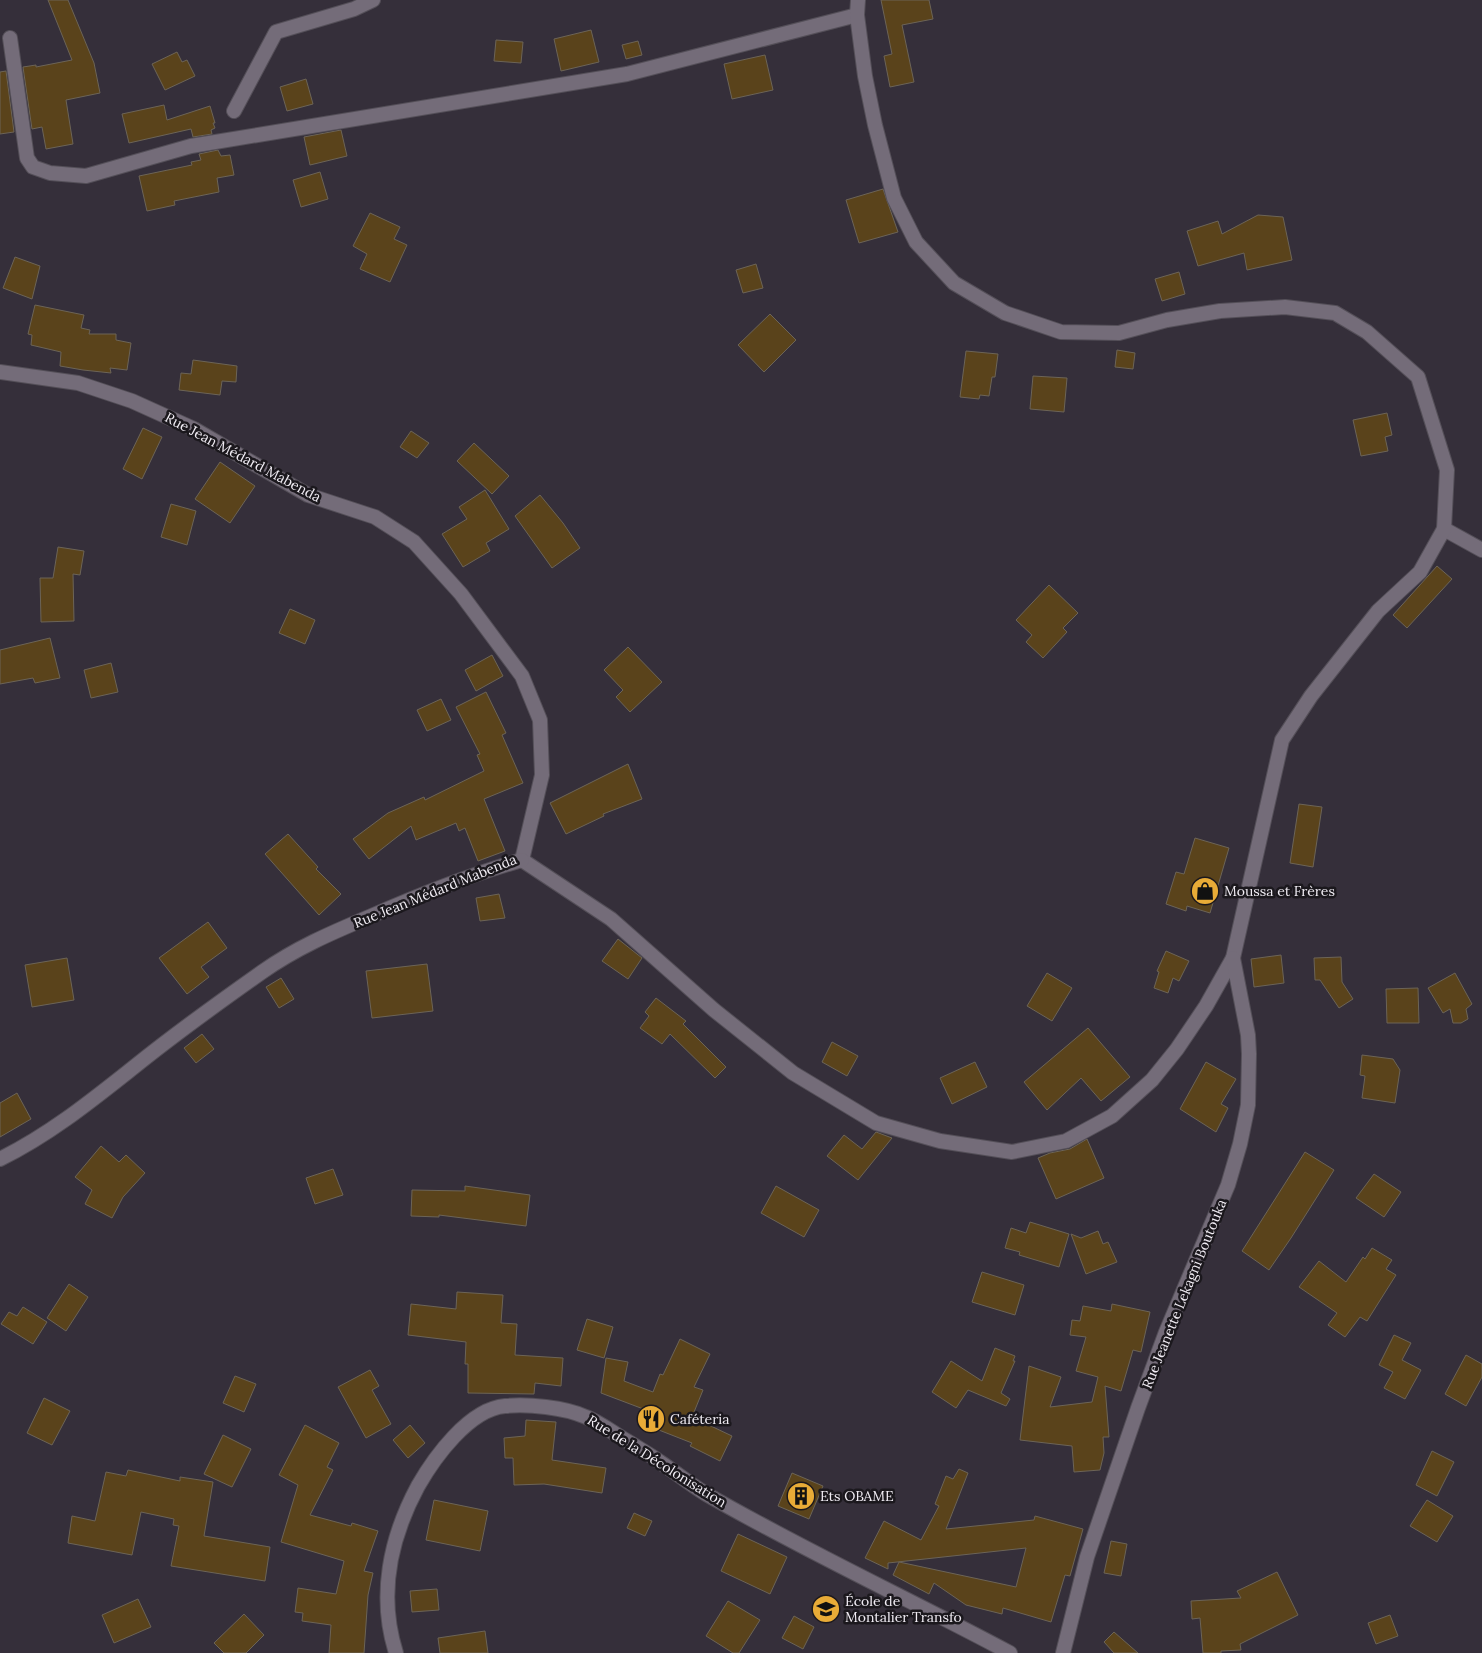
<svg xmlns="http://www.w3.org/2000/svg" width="1482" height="1653" font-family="Lora,serif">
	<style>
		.building { fill: #5a431b; stroke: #6c6457 }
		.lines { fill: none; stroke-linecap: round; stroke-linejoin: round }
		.minor-casing { stroke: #544f58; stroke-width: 16 }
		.tertiary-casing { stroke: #544f58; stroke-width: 16 }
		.minor { stroke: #746c79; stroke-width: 14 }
		.tertiary { stroke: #746c79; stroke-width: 14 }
		.labels { text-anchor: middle; stroke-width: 5; stroke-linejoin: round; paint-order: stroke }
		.street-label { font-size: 14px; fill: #f1edf4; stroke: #1b181d }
		.poi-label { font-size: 14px; fill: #f1edf4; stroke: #1b181d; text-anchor: start }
	</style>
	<rect width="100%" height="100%" fill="#352f3a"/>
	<g class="building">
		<polygon points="48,0 68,0 94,63 100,93 66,100 73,144 46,149 42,127 32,129 23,67 36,65 36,67 72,60"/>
		<polygon points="881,0 929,0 933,19 902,25 914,82 890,87 884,56 892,54"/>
		<polygon points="591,30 599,62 561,71 554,39"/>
		<polygon points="496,40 523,42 521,63 494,61"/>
		<polygon points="638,41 642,55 626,59 622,45"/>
		<polygon points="177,52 182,62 187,60 195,76 165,90 152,64"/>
		<polygon points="765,55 773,90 732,99 724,64"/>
		<polygon points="6,71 14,132 0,134 0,72"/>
		<polygon points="306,79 313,104 287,111 280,87"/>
		<polygon points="164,105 167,120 210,106 215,123 213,123 215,128 211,130 212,134 193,137 191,129 129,143 122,114"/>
		<polygon points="341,130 347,156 310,165 304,137"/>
		<polygon points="218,150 221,156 230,155 234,175 217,178 219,192 174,201 175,205 147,211 139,176 192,165 191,162 201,160 199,154"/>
		<polygon points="320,172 328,199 301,207 293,180"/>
		<polygon points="883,189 898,232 859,243 846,200"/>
		<polygon points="370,213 400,227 394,239 407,245 390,282 360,269 367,254 353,246"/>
		<polygon points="1258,215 1283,217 1292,260 1247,270 1244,253 1198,266 1187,231 1218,221 1222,234"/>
		<polygon points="15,257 40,266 32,299 3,288"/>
		<polygon points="756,264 763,288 743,293 736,270"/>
		<polygon points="1179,272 1185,294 1162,301 1155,279"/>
		<polygon points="35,305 84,315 81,328 90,330 89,334 116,334 116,340 131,343 127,370 110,368 111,373 83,370 60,366 61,352 31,345 32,335 28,334"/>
		<polygon points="770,314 796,340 764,372 738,345"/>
		<polygon points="1117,350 1135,353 1133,369 1115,367"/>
		<polygon points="966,351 998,354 995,377 992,377 989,396 980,395 979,399 960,397"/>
		<polygon points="193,360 237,366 236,382 222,381 220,395 179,390 181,373 191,374"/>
		<polygon points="1033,376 1067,378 1064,412 1030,409"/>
		<polygon points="1387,413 1392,435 1385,437 1388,451 1361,456 1353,420"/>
		<polygon points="143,428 162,437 142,479 123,469"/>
		<polygon points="411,431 429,443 417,458 400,447"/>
		<polygon points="474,443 509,476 492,494 457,461"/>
		<polygon points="220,462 255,486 230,523 195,499"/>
		<polygon points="485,490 509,529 486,543 490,551 463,567 442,534 467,519 459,507"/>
		<polygon points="540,495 563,523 580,548 552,568 515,516"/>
		<polygon points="171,504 196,511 187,545 161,537"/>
		<polygon points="58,547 84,551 80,575 73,574 74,621 41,622 40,578 53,578"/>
		<polygon points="1437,566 1452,579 1407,628 1393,615"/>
		<polygon points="1049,585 1078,613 1063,628 1067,632 1043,658 1026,642 1032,635 1016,620"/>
		<polygon points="290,609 315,620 305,644 279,633"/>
		<polygon points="50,638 60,678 35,683 33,678 0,684 0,650"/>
		<polygon points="628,647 662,682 630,712 616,697 623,690 604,670"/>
		<polygon points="492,655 503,676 476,691 465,670"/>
		<polygon points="111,663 118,692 91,698 84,670"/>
		<polygon points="486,692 506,733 502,735 523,783 484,799 505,851 478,861 465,828 459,831 456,823 416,840 411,826 369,859 353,839 388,813 424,797 425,800 484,771 477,755 480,754 456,707"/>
		<polygon points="441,699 451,720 427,731 417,710"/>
		<polygon points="628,764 642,799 603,814 604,816 566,834 550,803"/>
		<polygon points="1299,804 1322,807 1313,867 1290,863"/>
		<polygon points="288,834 318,867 316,869 341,894 319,915 265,854"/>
		<polygon points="1195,838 1229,848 1210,913 1187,906 1186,911 1166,904 1176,872 1184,874"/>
		<polygon points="499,894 505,918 480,921 476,898"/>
		<polygon points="208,922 227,948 201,967 209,977 187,994 159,958"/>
		<polygon points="618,939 642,958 628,979 602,961"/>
		<polygon points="1166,951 1189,961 1179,981 1173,978 1168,993 1154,988 1159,972 1157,971"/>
		<polygon points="1281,955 1284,983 1254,987 1251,959"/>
		<polygon points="1341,957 1342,982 1353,999 1339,1008 1320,980 1315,980 1314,958"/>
		<polygon points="67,958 74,1000 32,1007 25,965"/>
		<polygon points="427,964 433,1011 372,1018 366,971"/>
		<polygon points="1047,973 1072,988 1052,1021 1027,1006"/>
		<polygon points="1455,973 1472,1004 1466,1009 1468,1019 1461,1023 1453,1023 1450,1009 1443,1013 1428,988"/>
		<polygon points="281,978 294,999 279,1008 266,987"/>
		<polygon points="1418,988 1419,1023 1387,1023 1386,989"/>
		<polygon points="656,998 686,1021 683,1024 726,1067 715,1078 670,1034 662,1044 640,1028 649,1016 645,1012"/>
		<polygon points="1088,1028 1130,1077 1101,1101 1081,1078 1047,1110 1024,1082"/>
		<polygon points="202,1034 214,1049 196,1063 184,1048"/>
		<polygon points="832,1042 858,1056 847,1076 822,1062"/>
		<polygon points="1362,1055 1393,1059 1400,1070 1395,1103 1362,1098 1365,1076 1360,1075"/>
		<polygon points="975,1062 987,1087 952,1104 940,1078"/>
		<polygon points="1206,1062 1236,1079 1221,1104 1228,1108 1216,1132 1180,1109"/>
		<polygon points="17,1093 31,1119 0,1137 0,1103"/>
		<polygon points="876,1132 892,1138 858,1180 827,1156 844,1135 862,1149"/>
		<polygon points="1087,1139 1104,1178 1056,1199 1038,1158 1050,1153 1070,1149"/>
		<polygon points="101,1146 119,1162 126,1155 145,1173 123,1197 112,1218 85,1204 92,1190 75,1177"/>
		<polygon points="1305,1152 1334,1170 1291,1238 1269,1270 1242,1251"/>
		<polygon points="333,1169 343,1195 315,1204 306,1178"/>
		<polygon points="1374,1174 1401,1192 1384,1217 1356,1198"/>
		<polygon points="465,1186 530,1195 526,1226 439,1215 439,1217 411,1216 412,1190 465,1191"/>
		<polygon points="776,1186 819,1210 804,1237 761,1213"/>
		<polygon points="1030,1222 1069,1234 1059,1267 1019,1255 1020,1252 1005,1248 1011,1228 1026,1233"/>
		<polygon points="1098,1231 1103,1244 1108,1242 1117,1262 1086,1274 1071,1234 1081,1238"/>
		<polygon points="1372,1248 1392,1260 1386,1269 1396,1275 1367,1321 1360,1317 1345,1337 1328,1325 1337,1313 1299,1287 1319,1261 1346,1282 1363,1257 1365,1259"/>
		<polygon points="982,1272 1024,1285 1015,1315 972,1302"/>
		<polygon points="69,1284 88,1297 66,1331 47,1318"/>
		<polygon points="457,1292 503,1295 501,1323 517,1324 515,1355 563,1358 561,1386 535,1383 534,1394 468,1393 468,1364 465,1364 466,1342 408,1335 411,1304 456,1309"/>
		<polygon points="1112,1304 1150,1312 1141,1352 1133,1350 1121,1391 1105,1386 1109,1437 1103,1437 1104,1453 1100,1470 1074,1472 1072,1446 1020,1440 1029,1366 1061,1377 1050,1407 1092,1402 1098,1377 1076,1371 1086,1337 1070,1335 1072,1320 1080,1321 1083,1306 1111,1311"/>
		<polygon points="23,1307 47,1322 33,1344 1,1324 9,1312 17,1316"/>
		<polygon points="587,1319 613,1327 604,1358 577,1350"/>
		<polygon points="1394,1335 1411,1343 1402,1360 1421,1370 1405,1399 1384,1388 1393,1372 1379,1365"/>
		<polygon points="680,1339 710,1354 694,1387 703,1390 692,1417 732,1436 720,1461 690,1446 692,1443 641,1423 646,1410 601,1393 606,1358 628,1362 624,1381 653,1392 660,1374 663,1375"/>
		<polygon points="995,1348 1015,1356 1013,1361 1015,1361 1001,1393 1010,1399 1006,1406 968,1390 956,1408 932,1392 951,1361 982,1381"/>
		<polygon points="1466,1355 1482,1364 1482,1377 1466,1406 1445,1394"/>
		<polygon points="370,1370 379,1386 372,1390 391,1424 366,1438 338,1387"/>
		<polygon points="235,1376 256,1384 244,1412 223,1403"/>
		<polygon points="44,1398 70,1411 52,1445 27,1433"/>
		<polygon points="526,1420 556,1422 552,1460 606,1468 602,1493 544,1484 514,1485 513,1458 505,1458 504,1438 525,1436"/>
		<polygon points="305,1425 339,1443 327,1467 333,1470 310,1515 351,1526 352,1523 378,1531 364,1571 373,1573 368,1595 364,1653 329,1653 331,1625 302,1621 303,1613 295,1612 298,1588 336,1594 344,1561 281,1542 298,1485 279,1475"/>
		<polygon points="410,1425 425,1443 408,1458 393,1440"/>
		<polygon points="223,1435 251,1449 232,1487 204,1474"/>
		<polygon points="1432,1451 1454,1462 1437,1496 1416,1485"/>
		<polygon points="959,1469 968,1473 946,1529 1034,1520 1035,1516 1083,1529 1070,1576 1065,1575 1051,1622 1003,1608 1002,1614 966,1605 934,1583 929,1594 893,1575 899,1562 1016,1587 1026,1548 888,1563 888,1569 865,1558 884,1521 921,1540 939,1506 935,1504 946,1476 953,1479"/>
		<polygon points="128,1470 180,1481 180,1477 213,1482 204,1536 270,1547 265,1581 171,1566 179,1526 173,1525 174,1519 141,1512 132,1555 68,1543 72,1516 95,1521 106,1472 126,1476"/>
		<polygon points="792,1473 823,1486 809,1519 778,1506"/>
		<polygon points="434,1500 488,1511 480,1551 426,1540"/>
		<polygon points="1427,1500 1453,1516 1437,1542 1410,1526"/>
		<polygon points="634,1513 652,1521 645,1536 627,1528"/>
		<polygon points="738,1534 787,1557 770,1594 721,1571"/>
		<polygon points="1111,1541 1127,1544 1121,1576 1104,1573"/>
		<polygon points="1277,1572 1298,1615 1240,1644 1241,1650 1221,1651 1221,1653 1203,1653 1200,1618 1192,1619 1191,1601 1241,1598 1237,1591"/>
		<polygon points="437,1589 439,1610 412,1612 410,1591"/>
		<polygon points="138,1599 151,1627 114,1643 102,1615"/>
		<polygon points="728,1601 760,1620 739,1653 733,1653 706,1636"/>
		<polygon points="244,1614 264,1635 246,1653 224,1653 214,1643"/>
		<polygon points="1390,1615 1398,1636 1376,1644 1368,1623"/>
		<polygon points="794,1616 814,1627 803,1649 782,1638"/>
		<polygon points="485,1631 488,1653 440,1653 438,1638"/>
		<polygon points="1114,1632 1138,1653 1114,1653 1104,1642"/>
	</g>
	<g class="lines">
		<defs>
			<g id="minor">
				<polyline points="10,38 27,158 33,167 50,173 86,176 191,146 627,74 857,15"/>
				<polyline points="234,111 276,32 354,9 373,0"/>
				<polyline points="0,372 78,383 132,401 194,429 308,495 375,517 414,542 461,594 522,676 540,720 542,775 522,860"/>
				<polyline points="1444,529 1482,550"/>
				<polyline points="522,860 611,919 714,1010 793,1073 876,1123 940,1141 1012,1152 1066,1141 1112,1116 1152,1080 1177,1049 1206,1006 1233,958 1282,740 1311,696 1378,611 1420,572 1444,529 1447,470 1418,377 1367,332 1335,313 1285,307 1220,311 1167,320 1119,333 1061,332 1005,313 954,283 916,242 894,198 875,125 865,76 857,15 858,0"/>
				<path d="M0 1159C49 1135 91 1101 134 1067 175 1034 218 1003 262 972 296 948 331 933 369 917 419 895 469 875 522 860"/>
			</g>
			<g id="tertiary">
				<path d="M396 1653C378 1596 390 1538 418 1486 434 1458 469 1409 505 1406 528 1404 564 1407 586 1417 601 1423 613 1433 627 1441 638 1448 649 1454 660 1462 675 1472 690 1484 706 1494 805 1551 909 1599 1010 1653"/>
				<polyline points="1063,1653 1087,1557 1138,1408 1166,1332 1228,1185 1240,1144 1248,1105 1249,1054 1248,1035 1233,958"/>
			</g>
		</defs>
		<use href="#minor" class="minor-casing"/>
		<use href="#tertiary" class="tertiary-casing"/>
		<use href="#minor" class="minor"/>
		<use href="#tertiary" class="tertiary"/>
	</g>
	<defs>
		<symbol id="shop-disc" viewBox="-11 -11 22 22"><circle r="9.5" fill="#e8ab37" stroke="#1b181d"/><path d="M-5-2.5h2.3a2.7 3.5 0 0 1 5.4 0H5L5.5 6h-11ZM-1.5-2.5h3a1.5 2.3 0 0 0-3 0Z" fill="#111"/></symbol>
		<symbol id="restaurant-disc" viewBox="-11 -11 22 22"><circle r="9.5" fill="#e8ab37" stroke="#1b181d"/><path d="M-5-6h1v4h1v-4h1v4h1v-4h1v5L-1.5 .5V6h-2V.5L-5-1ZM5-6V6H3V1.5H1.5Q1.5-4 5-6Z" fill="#111"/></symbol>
		<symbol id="building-disc" viewBox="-11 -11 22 22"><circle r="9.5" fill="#e8ab37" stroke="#1b181d"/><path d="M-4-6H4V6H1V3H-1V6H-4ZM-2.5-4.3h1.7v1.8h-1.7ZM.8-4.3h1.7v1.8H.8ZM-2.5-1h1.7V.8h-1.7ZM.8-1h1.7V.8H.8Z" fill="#111"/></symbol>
		<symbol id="school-disc" viewBox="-11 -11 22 22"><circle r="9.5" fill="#e8ab37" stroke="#1b181d"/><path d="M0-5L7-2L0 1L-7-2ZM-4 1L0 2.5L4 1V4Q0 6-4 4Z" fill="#111"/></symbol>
	</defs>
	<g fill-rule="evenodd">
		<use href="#shop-disc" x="1189" y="875" width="32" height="32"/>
		<use href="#restaurant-disc" x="635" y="1403" width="32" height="32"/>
		<use href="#building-disc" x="785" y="1480" width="32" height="32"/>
		<use href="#school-disc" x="810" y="1593" width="32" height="32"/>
	</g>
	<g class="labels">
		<g class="street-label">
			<text transform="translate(243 457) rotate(28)" y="5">Rue Jean Médard Mabenda</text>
			<text transform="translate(435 891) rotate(-22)" y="5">Rue Jean Médard Mabenda</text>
			<text transform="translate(1184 1294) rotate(-68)" y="5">Rue Jeanette Lekagni Boutouka</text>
			<text transform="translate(657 1461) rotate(32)" y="5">Rue de la Décolonisation</text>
		</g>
		<g class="poi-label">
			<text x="1224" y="896">Moussa et Frères</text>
			<text x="670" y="1424">Caféteria</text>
			<text x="820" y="1501">Ets OBAME</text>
			<text x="845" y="1606">École de<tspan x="845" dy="16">Montalier Transfo</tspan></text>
		</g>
	</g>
</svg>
